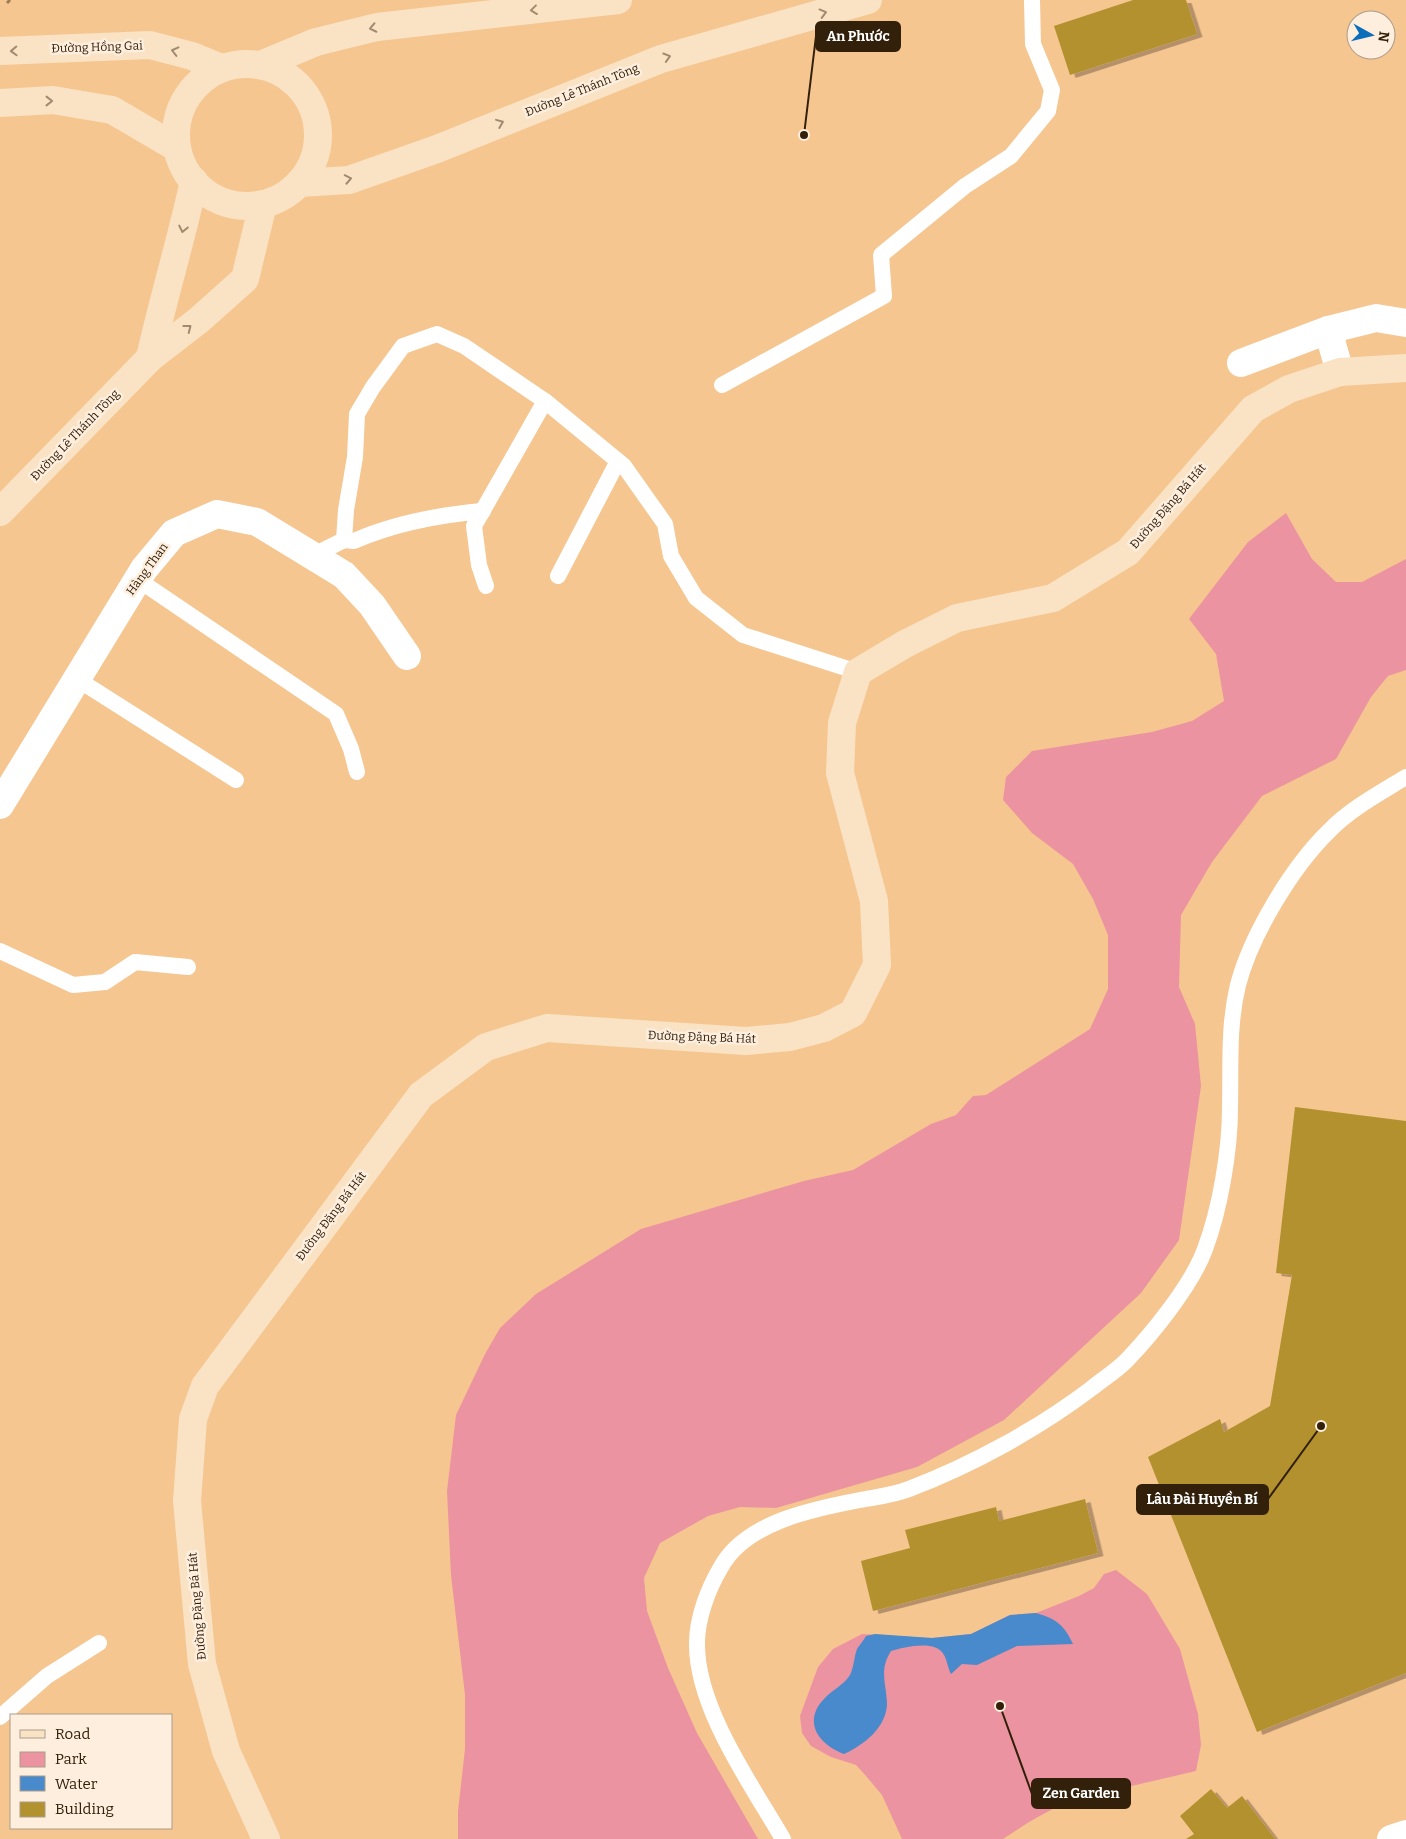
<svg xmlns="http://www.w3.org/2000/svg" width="1406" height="1839" font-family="Bitter,serif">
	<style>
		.green { fill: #eb93a0 }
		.water { fill: #488acb }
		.building { fill: #b2912f; filter: url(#shadow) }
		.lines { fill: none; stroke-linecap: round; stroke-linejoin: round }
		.path { stroke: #9e7c54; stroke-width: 3; stroke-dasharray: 5 2.5; stroke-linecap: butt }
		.lane { stroke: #fff; stroke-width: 16 }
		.street { stroke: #fff; stroke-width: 28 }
		.secondary { stroke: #fae3c5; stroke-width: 28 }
		.oneway { stroke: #a08b71 }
		.labels { text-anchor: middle; stroke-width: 5; stroke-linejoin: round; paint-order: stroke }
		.street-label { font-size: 12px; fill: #32200a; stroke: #fdeede }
		.leader { fill: none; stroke: #32200a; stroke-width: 2 }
		.callout-dot { fill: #32200a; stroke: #fdeede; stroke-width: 2 }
		.callout { fill: #32200a; stroke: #32200a; stroke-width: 2 }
		.callout-label { font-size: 14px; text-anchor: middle; font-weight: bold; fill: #fff }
	</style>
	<defs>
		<filter id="shadow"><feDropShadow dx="5.5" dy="3" stdDeviation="0" flood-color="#0004"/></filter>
	</defs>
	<rect width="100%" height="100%" fill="#f6c690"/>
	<g class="green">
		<polygon points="1286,513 1312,559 1336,582 1362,582 1406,559 1406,670 1388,676 1371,697 1336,759 1262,796 1212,862 1181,915 1179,987 1195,1024 1201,1086 1179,1240 1141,1293 1004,1420 917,1467 776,1508 740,1507 708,1516 660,1543 644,1578 647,1611 668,1668 697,1733 758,1839 458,1839 458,1811 465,1749 465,1695 451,1575 447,1491 456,1415 485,1354 500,1328 536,1294 641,1229 804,1181 853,1170 931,1124 956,1115 973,1096 986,1095 1090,1029 1108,989 1108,935 1093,899 1073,864 1032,833 1003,800 1006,777 1032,751 1152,732 1192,721 1224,701 1216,654 1189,619 1248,542"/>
		<polygon points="1116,1570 1147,1594 1180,1649 1198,1714 1201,1745 1196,1771 1067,1801 1029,1822 1003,1839 902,1839 882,1795 866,1776 856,1765 831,1757 811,1746 802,1733 800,1716 818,1667 833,1649 862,1634 932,1638 971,1634 1010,1615 1036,1613 1079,1596 1094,1588 1104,1574"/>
	</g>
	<path class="water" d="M1036 1613C1057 1619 1064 1625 1073 1644L1017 1646 977 1665 962 1664 951 1674C948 1668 947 1660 944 1655 936 1639 904 1647 891 1651 879 1670 886 1682 887 1703 887 1727 864 1745 844 1754 819 1745 802 1722 824 1699 832 1690 844 1685 850 1675 854 1667 854 1657 857 1649 860 1644 864 1640 866 1636L875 1634 932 1638 971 1634 1010 1615Z"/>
	<g class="building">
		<polygon points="1133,0 1186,0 1197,34 1070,75 1054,26"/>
		<polygon points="1295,1107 1406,1121 1406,1673 1257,1732 1148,1457 1220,1419 1224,1432 1270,1406 1292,1275 1276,1273"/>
		<polygon points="1085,1499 1098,1553 873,1611 861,1561 910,1548 905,1530 996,1507 999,1521"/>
		<polygon points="1211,1789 1227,1808 1242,1796 1275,1839 1186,1839 1194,1834 1180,1816"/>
	</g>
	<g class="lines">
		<polyline class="path" points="7,3 10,0"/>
		<g class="lane">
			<polyline points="722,385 884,296 881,255 965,186 1011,156 1048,111 1052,90 1033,44 1032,0"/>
			<path d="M344 540 354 541C395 523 438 515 483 511"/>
			<polyline points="312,556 344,540 346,510 355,457 357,414 373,387 403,346 437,334 464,346 545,401 624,466 665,524 671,556 696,598 743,635 858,672"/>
			<polyline points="558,576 618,461"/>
			<polyline points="137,579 336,714 351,749 357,772"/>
			<polyline points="486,586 479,565 474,526 545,401"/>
			<polyline points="77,679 236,780"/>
			<polyline points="0,951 73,985 105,982 135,962 188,967"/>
			<polyline points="0,1717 47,1676 99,1643"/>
			<path d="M783 1839C751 1784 696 1707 697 1643 697 1618 708 1589 721 1567 746 1522 813 1509 860 1500 876 1497 894 1495 909 1489 972 1465 1038 1429 1092 1388 1103 1379 1116 1371 1126 1361 1152 1334 1192 1285 1205 1249 1220 1209 1230 1151 1230 1108 1231 1066 1228 1026 1238 985 1251 935 1292 867 1329 831 1350 809 1380 793 1406 777"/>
		</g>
		<g class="street">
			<polyline points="1328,330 1340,372"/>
			<polyline points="1241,363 1328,330 1376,318 1406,323"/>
			<polyline points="0,805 144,569 174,533 217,514 257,522 344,575 372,605 407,656"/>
			<polyline points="1391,1839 1406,1834"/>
		</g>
		<g class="secondary">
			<polyline points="0,51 150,45 192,56 221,68"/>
			<circle cx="247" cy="135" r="71"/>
			<polyline points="263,64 316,42 377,27 618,0"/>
			<polyline points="0,103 53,100 112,110 177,148"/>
			<polyline points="299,183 349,180 437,149 661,59 868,0"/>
			<path d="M150 358C163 299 181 241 194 181"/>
			<polyline points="0,512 150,358 199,320 245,279 263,204"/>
			<polyline points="266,1839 226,1751 202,1664 187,1501 193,1419 205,1386 421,1095 486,1047 547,1028 746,1041 790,1037 824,1028 853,1013 877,965 874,901 840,773 842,723 858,672 905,644 957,618 1053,598 1128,552 1253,409 1289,389 1340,372 1406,368"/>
		</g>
	</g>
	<defs><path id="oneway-chevron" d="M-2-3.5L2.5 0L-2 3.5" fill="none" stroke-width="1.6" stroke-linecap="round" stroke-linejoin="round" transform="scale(1.25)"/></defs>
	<g class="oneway">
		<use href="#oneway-chevron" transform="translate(534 10) rotate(173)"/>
		<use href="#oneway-chevron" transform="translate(823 13) rotate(-15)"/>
		<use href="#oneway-chevron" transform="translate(373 28) rotate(168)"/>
		<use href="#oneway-chevron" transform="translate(14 51) rotate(178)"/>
		<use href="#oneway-chevron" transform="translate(175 51) rotate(-166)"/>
		<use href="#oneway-chevron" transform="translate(667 57) rotate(-17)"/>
		<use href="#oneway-chevron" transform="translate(49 101)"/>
		<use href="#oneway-chevron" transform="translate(500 123) rotate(-22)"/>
		<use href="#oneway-chevron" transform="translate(348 179) rotate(-11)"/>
		<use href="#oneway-chevron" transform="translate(183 229) rotate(102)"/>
		<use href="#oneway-chevron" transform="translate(188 328) rotate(-38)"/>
	</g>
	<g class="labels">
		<g class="street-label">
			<text transform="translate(97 47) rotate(-2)" y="4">Đường Hồng Gai</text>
			<text transform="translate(582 90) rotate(-22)" y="4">Đường Lê Thánh Tông</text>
			<text transform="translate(75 435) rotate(-46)" y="4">Đường Lê Thánh Tông</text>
			<text transform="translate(1168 506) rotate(-49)" y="4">Đường Đặng Bá Hát</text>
			<text transform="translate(147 569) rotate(-54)" y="4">Hàng Than</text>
			<text transform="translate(702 1037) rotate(2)" y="4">Đường Đặng Bá Hát</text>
			<text transform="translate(331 1216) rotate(-53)" y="4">Đường Đặng Bá Hát</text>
			<text transform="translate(197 1606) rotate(-95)" y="4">Đường Đặng Bá Hát</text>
		</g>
	</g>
	<path class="leader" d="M804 135L816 36M1321 1426L1268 1499M1000 1706L1032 1794"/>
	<g class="callout-dot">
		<circle cx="804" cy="135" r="5"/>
		<circle cx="1321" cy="1426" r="5"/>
		<circle cx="1000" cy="1706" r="5"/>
	</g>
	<g class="callout">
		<rect x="816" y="22" width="84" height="29" rx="5"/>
		<rect x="1137" y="1485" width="131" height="29" rx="5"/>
		<rect x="1032" y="1779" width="98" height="29" rx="5"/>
	</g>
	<g class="callout-label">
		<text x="858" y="41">An Phước</text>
		<text x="1202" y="1504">Lâu Đài Huyền Bí</text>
		<text x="1081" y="1798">Zen Garden</text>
	</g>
	<rect x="10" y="1714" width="162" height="115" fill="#fdeede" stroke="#ac9c89"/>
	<rect x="20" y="1730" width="25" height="8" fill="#fae3c5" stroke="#ac9c89"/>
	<text x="55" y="1739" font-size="15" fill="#32200a">Road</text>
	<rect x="20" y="1752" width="25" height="15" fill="#eb93a0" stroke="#ac9c89"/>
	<text x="55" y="1764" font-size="15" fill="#32200a">Park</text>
	<rect x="20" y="1776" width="25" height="15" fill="#488acb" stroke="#ac9c89"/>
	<text x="55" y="1789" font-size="15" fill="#32200a">Water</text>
	<rect x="20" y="1802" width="25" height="15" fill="#b2912f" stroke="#ac9c89"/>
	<text x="55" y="1814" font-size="15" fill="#32200a">Building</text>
	<g transform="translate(1371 35) rotate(98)"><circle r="24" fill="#fdeede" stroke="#ac9c89"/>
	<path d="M0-4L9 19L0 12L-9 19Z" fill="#0c6dba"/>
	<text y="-8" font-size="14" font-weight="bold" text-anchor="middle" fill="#32200a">N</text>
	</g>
</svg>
